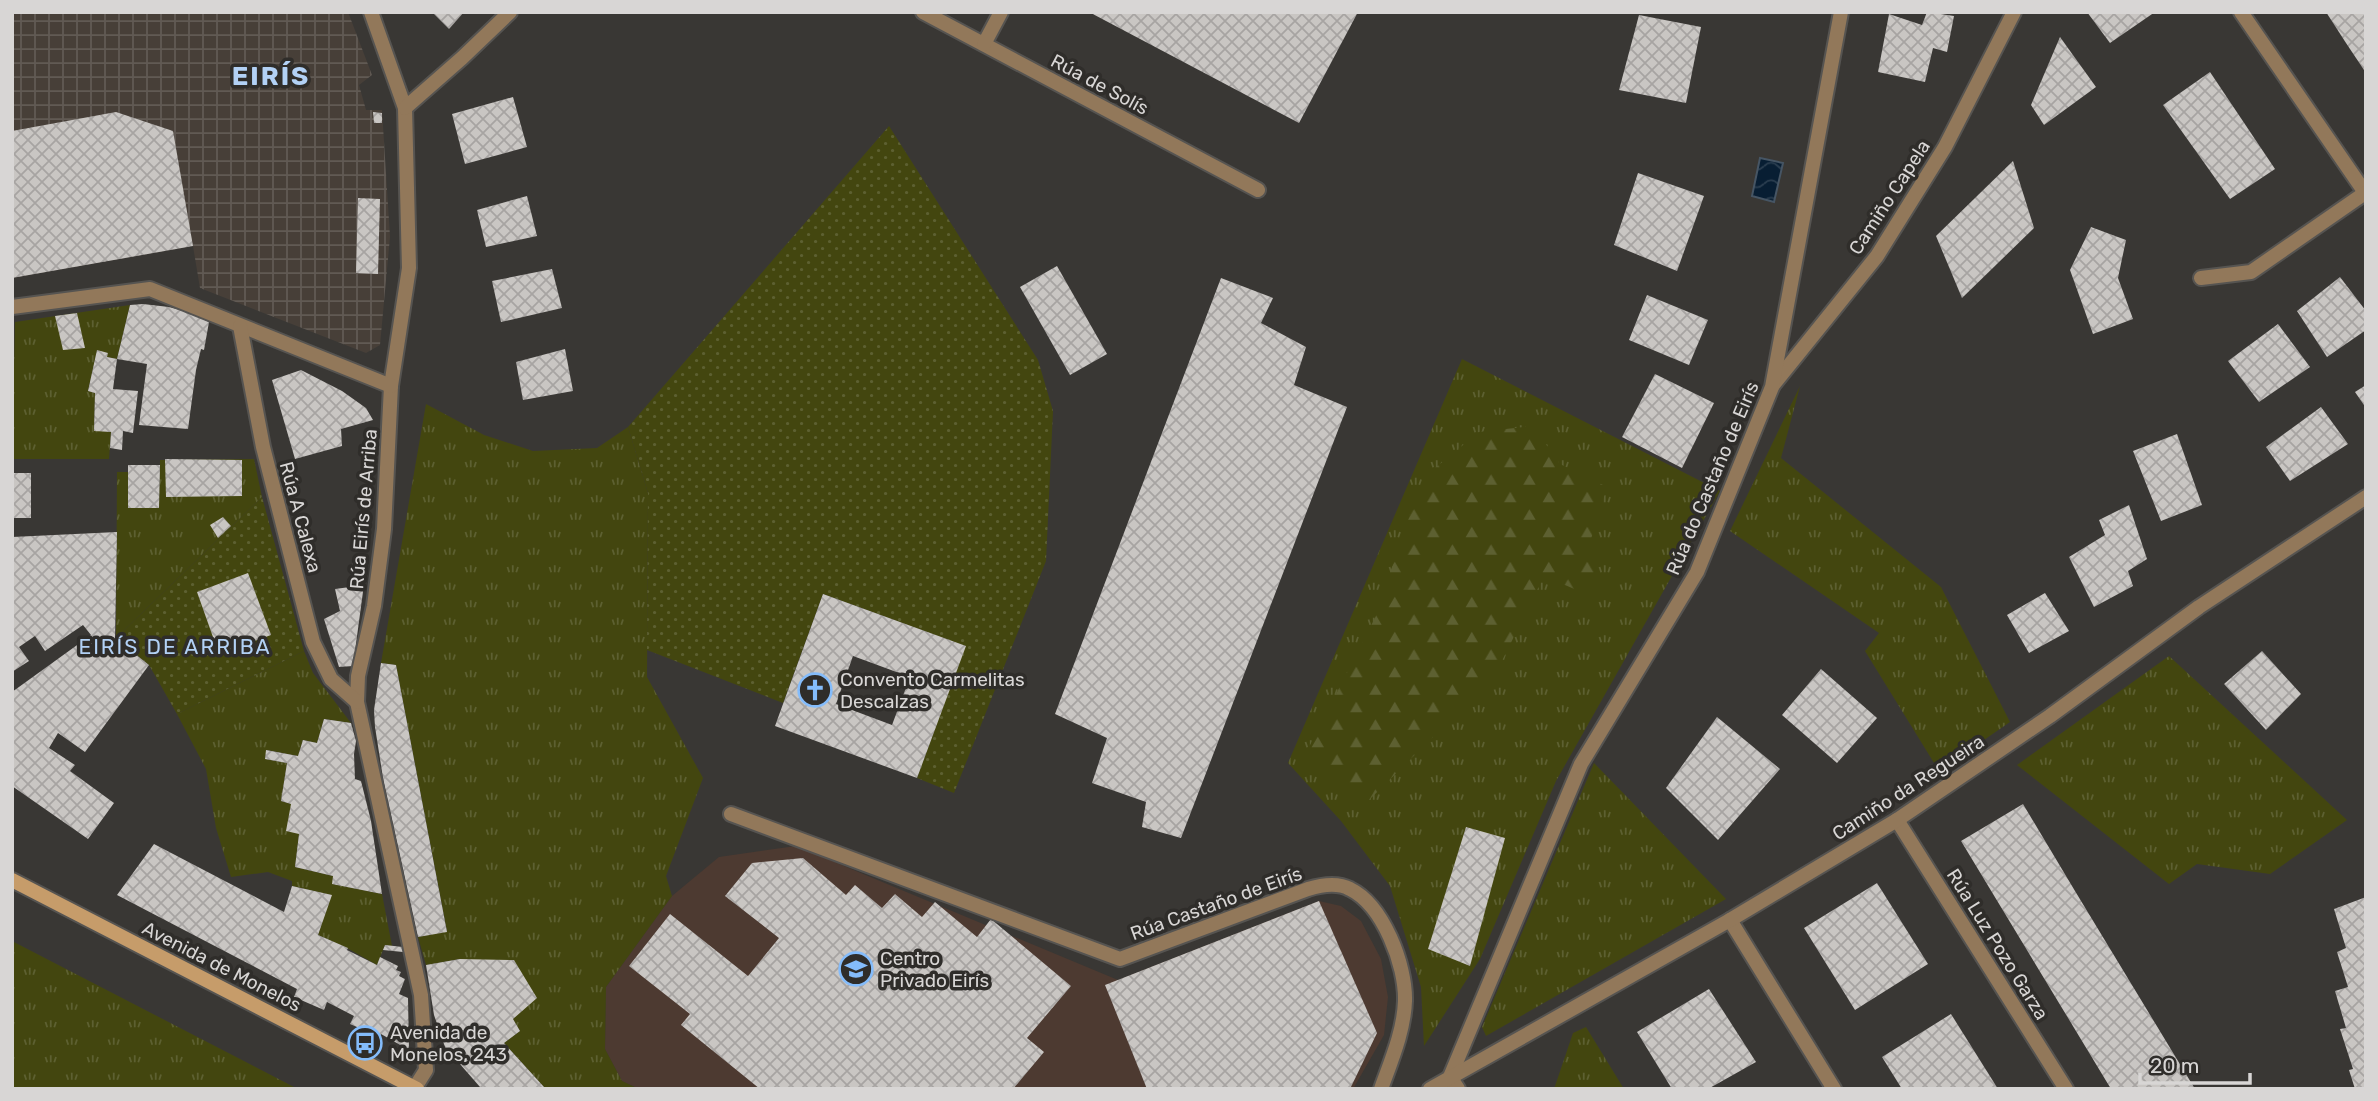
<svg xmlns="http://www.w3.org/2000/svg" width="2378" height="1101" font-family="Rubik,sans-serif">
	<style>
		.industrial { fill: url(#industrial-grid) }
		.education { fill: #4d3a31 }
		.grass { fill: url(#grass-tufts) }
		.forest { fill: url(#forest-firs) }
		.park { fill: url(#park-dots) }
		.water { fill: url(#water-waves); stroke: #465564; stroke-width: 2 }
		.building { fill: url(#building-cross-hatch); fill-rule: evenodd }
		.lines { fill: none; stroke-linecap: round; stroke-linejoin: round }
		.lane-casing { stroke: #565451; stroke-width: 18 }
		.street-casing { stroke: #565451; stroke-width: 18 }
		.secondary-casing { stroke: #565451; stroke-width: 18 }
		.lane { stroke: #92785a; stroke-width: 14 }
		.street { stroke: #92785a; stroke-width: 14 }
		.secondary { stroke: #c69c6a; stroke-width: 14 }
		.labels { text-anchor: middle; stroke-width: 7; stroke-linejoin: round; paint-order: stroke }
		.street-label { font-size: 19px; fill: #d8d6d5; stroke: #2f2d2a }
		.poi-label { font-size: 19px; fill: #d8d6d5; stroke: #2f2d2a; text-anchor: start }
		.neighbourhood-label { font-size: 21px; letter-spacing: 2px; fill: #b2d1f5; stroke: #2f2d2a }
		.district-label { font-size: 26px; font-weight: bold; letter-spacing: 2px; fill: #b2d1f5; stroke: #2f2d2a }
	</style>
	<defs>
		<pattern id="industrial-grid" width="8" height="8" patternUnits="userSpaceOnUse" patternTransform="scale(1.75)"><rect width="8" height="8" fill="#473f38"/><path d="M0 4h8M4 0v8" fill="none" stroke="#615a54"/></pattern>
		<pattern id="grass-tufts" width="24" height="20" patternUnits="userSpaceOnUse" patternTransform="scale(1.75)"><rect width="24" height="20" fill="#43460f"/><path d="M3 7l-1-3M5 7V3M7 7l1-3M15 17l-1-3M17 17v-4M19 17l1-3" fill="none" stroke="#5d6031"/></pattern>
		<pattern id="forest-firs" width="22" height="20" patternUnits="userSpaceOnUse" patternTransform="scale(1.75)"><rect width="22" height="20" fill="#43460f"/><path d="M5 1l3.5 6h-7zM16 11l3.5 6h-7z" fill="#5d6031"/></pattern>
		<pattern id="park-dots" width="8" height="8" patternUnits="userSpaceOnUse" patternTransform="scale(1.75)"><rect width="8" height="8" fill="#43460f"/><path d="M2 2h.1M6 6h.1" fill="none" stroke="#5d6031" stroke-width="1.8" stroke-linecap="round"/></pattern>
		<pattern id="water-waves" width="16" height="10" patternUnits="userSpaceOnUse" patternTransform="scale(1.75)"><rect width="16" height="10" fill="#081e33"/><path d="M0 5q4-4 8 0t8 0" fill="none" stroke="#2b3e50"/></pattern>
		<pattern id="building-cross-hatch" width="8" height="8" patternUnits="userSpaceOnUse" patternTransform="scale(1.75)"><rect width="8" height="8" fill="#c9c6c3"/><path d="M0 0l8 8M0 8l8-8" fill="none" stroke="#a7a4a2"/></pattern>
	</defs>
	<rect width="100%" height="100%" fill="#393734"/>
	<polygon class="industrial" points="12,12 348,12 372,75 359,85 366,110 382,110 390,237 380,345 366,353 200,288 193,246 12,278"/>
	<polygon class="education" points="796,846 1118,980 1319,901 1341,906 1361,921 1381,959 1388,997 1384,1035 1353,1089 639,1089 622,1081 605,1049 606,987 672,896 719,857"/>
	<g class="grass">
		<polygon points="130,305 117,359 107,357 107,353 97,351 88,391 95,393 94,430 111,432 109,459 12,459 15,322"/>
		<polygon points="1462,359 1720,491 1556,781 1480,959 1424,1046 1421,987 1390,886 1341,821 1288,763"/>
		<polygon points="1800,386 1781,458 1941,587 2010,722 1939,771 1865,651 1879,633 1730,531"/>
		<polygon points="426,404 484,435 533,451 597,448 628,427 648,493 647,677 703,778 666,876 672,896 606,987 605,1049 622,1081 639,1089 543,1089 544,1087 504,1043 520,1031 513,1019 460,959 426,965 418,937 447,931 396,665 381,663"/>
		<polygon points="254,459 262,497 116,638 117,472 128,472 128,507 159,508 160,460"/>
		<polygon points="304,651 313,673 351,723 324,719 317,743 303,740 298,756 267,750 265,759 287,763 281,801 291,804 299,834 295,867 333,876 333,884 382,894 392,946 385,945 377,965 347,948 318,935 331,895 292,886 292,881 268,872 231,877 216,828 206,769 177,714"/>
		<polygon points="2169,656 2347,820 2270,874 2197,864 2169,884 2017,765"/>
		<polygon points="1594,763 1726,899 1486,1036 1482,1027"/>
		<polygon points="12,941 294,1087 293,1089 12,1089"/>
		<polygon points="1586,1027 1624,1089 1554,1089 1573,1033"/>
	</g>
	<polygon class="forest" points="1533,426 1560,464 1607,487 1591,539 1600,600 1544,576 1494,677 1368,801 1330,783 1307,751 1378,612 1399,544 1424,477 1479,432"/>
	<g class="park">
		<polygon points="889,126 1038,360 1053,411 1046,561 954,793 917,778 965,646 823,594 783,703 647,650 648,493 628,427"/>
		<polygon points="262,497 304,651 177,714 149,665 116,638"/>
	</g>
	<polygon class="water" points="1760,158 1783,163 1774,202 1752,196"/>
	<g class="building">
		<polygon points="432,12 464,12 449,29"/>
		<polygon points="1089,12 1358,12 1299,123"/>
		<polygon points="1927,12 1954,16 1947,52 1933,48 1925,82 1878,72 1889,14 1922,25"/>
		<polygon points="2087,12 2155,12 2110,43"/>
		<polygon points="2326,12 2366,12 2366,73 2346,43"/>
		<polygon points="1639,15 1701,27 1686,103 1619,90"/>
		<polygon points="2060,37 2096,87 2044,125 2031,105"/>
		<polygon points="2210,72 2275,169 2230,199 2163,105"/>
		<polygon points="513,97 527,147 465,164 452,114"/>
		<polygon points="116,112 173,131 193,246 12,278 12,131"/>
		<polygon points="373,112 382,113 382,123 374,123"/>
		<polygon points="2013,161 2034,228 1962,298 1936,236"/>
		<polygon points="1638,173 1704,196 1677,271 1614,245"/>
		<polygon points="527,196 537,236 486,247 477,210"/>
		<polygon points="358,198 380,199 378,274 356,273"/>
		<polygon points="2091,227 2126,240 2118,278 2133,319 2093,334 2070,270"/>
		<polygon points="1057,266 1107,354 1070,375 1020,287"/>
		<polygon points="552,269 562,308 501,322 492,281"/>
		<polygon points="2340,277 2366,311 2366,330 2327,357 2297,311"/>
		<polygon points="1221,278 1273,298 1261,323 1306,347 1294,385 1347,407 1181,838 1142,827 1146,802 1092,783 1107,738 1055,714"/>
		<polygon points="1647,295 1708,320 1689,365 1629,340"/>
		<polygon points="143,304 169,307 190,313 209,322 204,350 201,349 196,370 188,429 139,425 147,364 117,359 113,389 138,391 133,433 123,431 122,450 110,448 111,432 94,431 95,393 88,391 97,350 108,353 107,357 117,359 130,305"/>
		<polygon points="77,313 85,348 63,350 55,316"/>
		<polygon points="2278,324 2310,367 2259,402 2228,361"/>
		<polygon points="565,349 573,391 523,400 516,362"/>
		<polygon points="301,370 342,391 366,408 373,420 341,429 342,446 295,459 272,380"/>
		<polygon points="1655,374 1714,403 1682,468 1622,437"/>
		<polygon points="2366,385 2366,408 2355,392"/>
		<polygon points="2321,407 2348,444 2290,481 2266,447"/>
		<polygon points="2177,434 2202,505 2161,521 2133,451"/>
		<polygon points="165,459 242,460 242,496 166,497"/>
		<polygon points="128,465 160,465 159,508 128,508"/>
		<rect x="12" y="473" width="19" height="45"/>
		<polygon points="2129,505 2147,559 2128,571 2133,586 2094,607 2069,557 2105,535 2099,520"/>
		<polygon points="223,517 231,526 218,538 210,525"/>
		<polygon points="117,532 115,638 149,665 85,752 58,733 49,748 75,765 70,771 114,803 88,839 12,786 12,692 91,635 83,625 45,651 35,636 19,647 29,661 12,672 12,537"/>
		<polygon points="353,562 367,562 353,666 339,667 324,619 340,611 335,589 350,587"/>
		<polygon points="248,573 271,635 219,654 197,592"/>
		<polygon points="2045,593 2069,631 2029,653 2007,615"/>
		<path d="M823 594 966 646 917 778 775 726ZM853 656 910 677 892 725 836 704Z"/>
		<polygon points="2262,651 2301,694 2266,730 2224,684"/>
		<polygon points="381,663 396,665 447,932 418,937 383,778 375,727 374,710"/>
		<polygon points="1821,669 1877,718 1837,763 1782,715"/>
		<polygon points="1717,717 1780,769 1718,840 1666,788"/>
		<polygon points="324,719 351,723 356,741 354,754 355,779 361,781 371,821 382,894 332,884 333,876 295,867 299,834 286,831 291,804 281,801 287,763 265,759 266,750 298,756 303,740 317,743"/>
		<polygon points="2023,804 2075,891 2195,1089 2111,1089 1961,841"/>
		<polygon points="1466,827 1505,838 1470,966 1428,949"/>
		<polygon points="154,844 284,912 292,886 332,895 318,935 348,948 347,950 377,965 380,957 398,966 396,970 401,972 399,976 405,979 399,994 408,998 409,1050 381,1034 380,1037 350,1024 354,1016 327,1002 324,1010 294,997 297,989 117,895"/>
		<polygon points="803,858 846,895 855,885 882,908 895,894 922,917 935,902 977,937 991,919 1071,986 1027,1038 1044,1052 1013,1089 760,1089 681,1025 690,1014 629,966 670,914 748,976 779,938 725,896 752,863"/>
		<polygon points="1877,883 1928,964 1855,1010 1804,928"/>
		<polygon points="2366,897 2366,1089 2355,1089 2349,1070 2353,1069 2340,1029 2346,1028 2335,991 2348,987 2337,952 2346,948 2334,909"/>
		<polygon points="1319,901 1377,1033 1350,1089 1147,1089 1105,985"/>
		<polygon points="385,945 403,947 403,952 383,950"/>
		<polygon points="460,959 514,960 537,998 513,1019 520,1031 504,1043 544,1087 543,1089 484,1089 480,1087 445,1047 434,1015 426,965"/>
		<polygon points="1709,989 1756,1062 1708,1089 1672,1089 1637,1032"/>
		<polygon points="1951,1014 1998,1089 1902,1089 1882,1057"/>
	</g>
	<g class="lines">
		<defs>
			<path id="lane" d="M731 814 1120 959 1308 889C1321 885 1337 882 1350 889 1383 905 1406 965 1405 1001 1404 1031 1391 1061 1381 1089"/>
			<g id="street">
				<polyline points="371,12 405,108 409,268 391,386 384,529 374,606 358,676 357,702 421,995 426,1070 414,1089"/>
				<polyline points="923,12 1258,190"/>
				<polyline points="2241,12 2366,194"/>
				<polyline points="984,44 1001,12"/>
				<polyline points="405,108 462,58 510,12"/>
				<polyline points="2201,278 2251,272 2365,193"/>
				<polyline points="12,307 150,289 391,386"/>
				<polyline points="240,326 263,447 313,642 331,679 357,702"/>
				<polyline points="1773,385 1877,256 1945,147 2014,12"/>
				<polyline points="1897,820 2066,1089"/>
				<polyline points="1730,920 1834,1089"/>
				<polyline points="1450,1077 1581,764 1697,572 1772,387 1841,12"/>
				<polyline points="1450,1077 1458,1089"/>
				<polyline points="1430,1089 1730,920 1897,820 2050,716 2199,607 2366,497"/>
			</g>
			<polyline id="secondary" points="12,880 417,1089"/>
		</defs>
		<use href="#lane" class="lane-casing"/>
		<use href="#street" class="street-casing"/>
		<use href="#secondary" class="secondary-casing"/>
		<use href="#lane" class="lane"/>
		<use href="#street" class="street"/>
		<use href="#secondary" class="secondary"/>
	</g>
	<defs>
		<symbol id="church-ring" viewBox="-11 -11 22 22"><circle r="9.5" fill="#2f2d2a" stroke="#84bcfb" stroke-width="1.5"/><path d="M-1.2-6h2.4v3.5h3.3v2.4h-3.3V6h-2.4V-.1h-3.3v-2.4h3.3Z" fill="#84bcfb"/></symbol>
		<symbol id="school-ring" viewBox="-11 -11 22 22"><circle r="9.5" fill="#2f2d2a" stroke="#84bcfb" stroke-width="1.5"/><path d="M0-5L7-2L0 1L-7-2ZM-4 1L0 2.5L4 1V4Q0 6-4 4Z" fill="#84bcfb"/></symbol>
		<symbol id="bus-ring" viewBox="-11 -11 22 22"><circle r="9.5" fill="#2f2d2a" stroke="#84bcfb" stroke-width="1.5"/><path d="M-5-6H5V4H4V6H2V4H-2V6H-4V4H-5ZM-3.5-4V0h7V-4ZM-3.5 1.2v1.5H-2V1.2ZM2 1.2v1.5H3.5V1.2Z" fill="#84bcfb"/></symbol>
	</defs>
	<g fill-rule="evenodd">
		<use href="#church-ring" x="796" y="671" width="38" height="38"/>
		<use href="#school-ring" x="837" y="950" width="38" height="38"/>
		<use href="#bus-ring" x="346" y="1024" width="38" height="38"/>
	</g>
	<g class="labels">
		<g class="street-label">
			<text transform="translate(1100 84) rotate(28)" y="7">Rúa de Solís</text>
			<text transform="translate(1889 197) rotate(-57)" y="7">Camiño Capela</text>
			<text transform="translate(1712 478) rotate(-67)" y="7">Rúa do Castaño de Eirís</text>
			<text transform="translate(363 509) rotate(-85)" y="7">Rúa Eirís de Arriba</text>
			<text transform="translate(301 517) rotate(75)" y="7">Rúa A Calexa</text>
			<text transform="translate(1908 787) rotate(-33)" y="7">Camiño da Regueira</text>
			<text transform="translate(1216 903) rotate(-20)" y="7">Rúa Castaño de Eirís</text>
			<text transform="translate(1998 944) rotate(58)" y="7">Rúa Luz Pozo Garza</text>
			<text transform="translate(222 966) rotate(27)" y="7">Avenida de Monelos</text>
		</g>
		<g class="poi-label">
			<text x="840" y="686">Convento Carmelitas<tspan x="840" dy="22">Descalzas</tspan></text>
			<text x="880" y="965">Centro<tspan x="880" dy="22">Privado Eirís</tspan></text>
			<text x="390" y="1039">Avenida de<tspan x="390" dy="22">Monelos, 243</tspan></text>
		</g>
		<g class="neighbourhood-label">
			<text x="175" y="654">EIRÍS DE ARRIBA</text>
		</g>
		<g class="district-label">
			<text x="271" y="85">EIRÍS</text>
		</g>
	</g>
	<rect width="2378" height="1101" fill="none" stroke="#d8d6d5" stroke-width="28"/>
	<path d="M2140 1073v10h110v-10" fill="none" stroke="#d8d6d5" stroke-width="3.5"/>
	<text x="2150" y="1073" font-size="21" fill="#d8d6d5" stroke="#2f2d2a" stroke-width="5" paint-order="stroke">20 m</text>
</svg>
